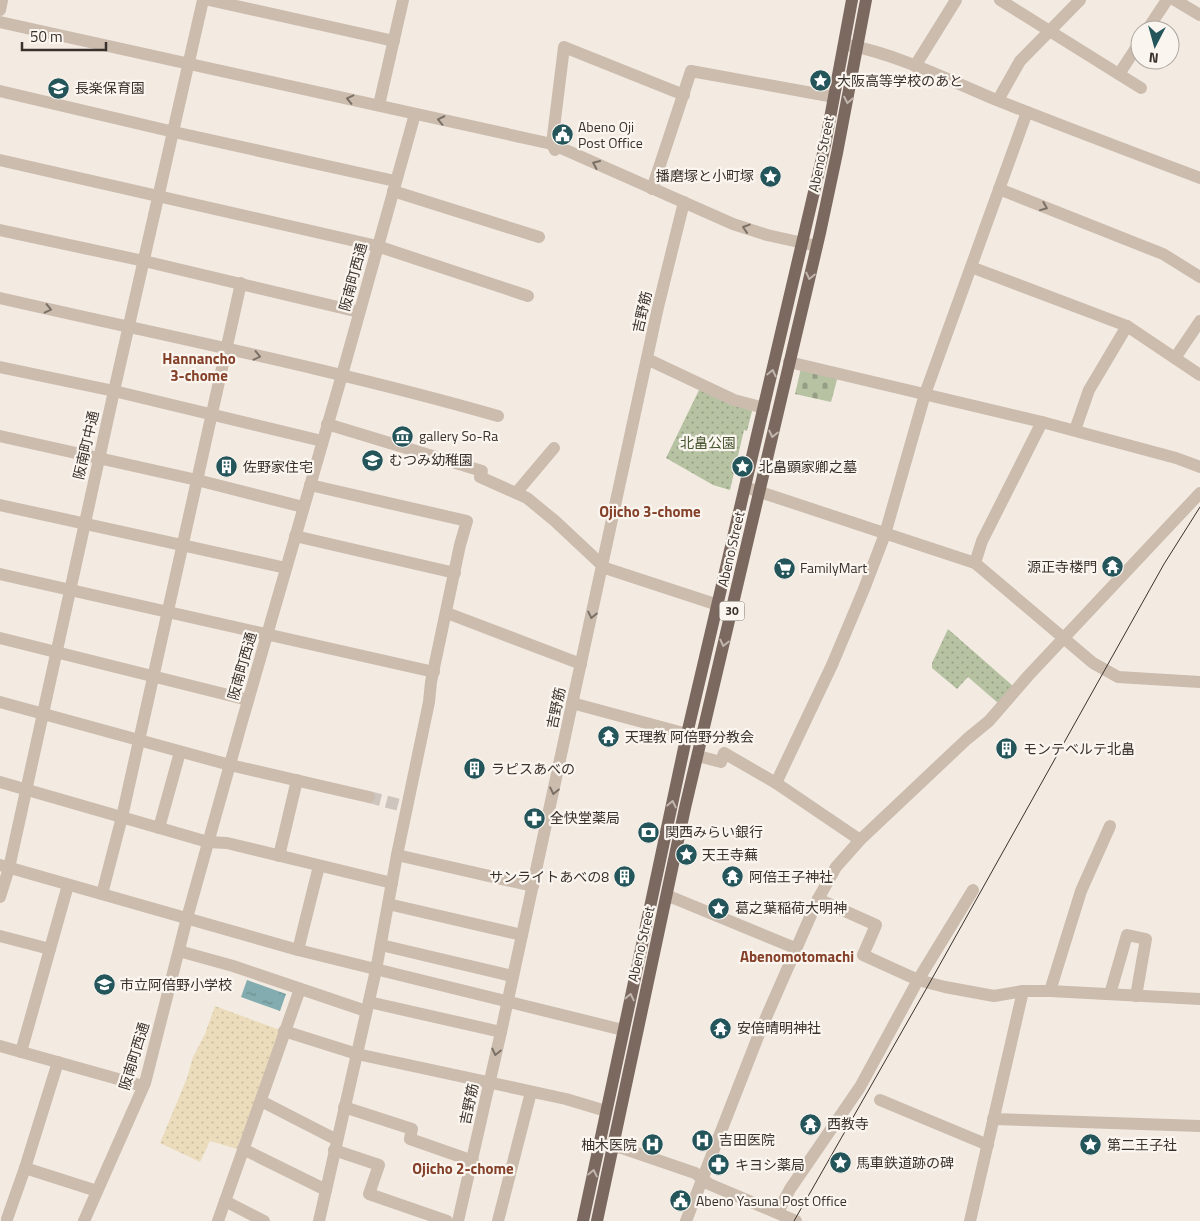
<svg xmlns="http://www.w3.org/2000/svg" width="1200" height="1221" font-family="'Titillium Web','Noto Sans JP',sans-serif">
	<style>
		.green { fill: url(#green-dots) }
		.sand { fill: url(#sand-dots) }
		.cemetery { fill: url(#cemetery-stones) }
		.water { fill: url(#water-ripples) }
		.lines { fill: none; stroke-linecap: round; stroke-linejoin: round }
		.minor-tunnel { stroke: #cec6be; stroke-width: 12; stroke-dasharray: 12 6; stroke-linecap: butt }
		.minor { stroke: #cbbcae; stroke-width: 12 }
		.major { stroke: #7b685e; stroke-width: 12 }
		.tram { stroke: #3a312c; stroke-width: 1 }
		.oneway { stroke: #7b7066 }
		.oneway2 { stroke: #c1b6ae }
		.labels { text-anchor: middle; stroke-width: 4.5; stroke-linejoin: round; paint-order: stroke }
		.shield { fill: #faf5ef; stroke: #746c66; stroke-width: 1 }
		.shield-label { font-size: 12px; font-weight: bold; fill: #3a312c }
		.poi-label { font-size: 14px; fill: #3a312c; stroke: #faf5ef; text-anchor: start }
		.street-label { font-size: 14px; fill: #3a312c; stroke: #faf5ef }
		.park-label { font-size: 14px; fill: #485731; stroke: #faf5ef }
		.neighbourhood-label { font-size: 15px; font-weight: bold; fill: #854029; stroke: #faf5ef }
	</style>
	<defs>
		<pattern id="green-dots" width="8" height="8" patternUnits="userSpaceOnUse" patternTransform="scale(1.25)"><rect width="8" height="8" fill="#b6c2a2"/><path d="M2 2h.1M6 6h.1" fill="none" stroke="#959e84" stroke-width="1.8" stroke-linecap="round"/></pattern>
		<pattern id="sand-dots" width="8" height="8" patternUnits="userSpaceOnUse" patternTransform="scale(1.25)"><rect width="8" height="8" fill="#ebdcbb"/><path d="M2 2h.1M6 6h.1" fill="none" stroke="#cabda1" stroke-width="1.8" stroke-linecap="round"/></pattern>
		<pattern id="cemetery-stones" width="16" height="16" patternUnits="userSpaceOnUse" patternTransform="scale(1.25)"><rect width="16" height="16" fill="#b6c2a2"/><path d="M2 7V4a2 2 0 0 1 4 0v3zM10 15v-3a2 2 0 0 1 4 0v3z" fill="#959e84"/></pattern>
		<pattern id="water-ripples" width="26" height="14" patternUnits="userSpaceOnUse" patternTransform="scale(1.25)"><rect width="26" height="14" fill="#82acaf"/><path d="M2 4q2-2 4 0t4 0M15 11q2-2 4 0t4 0" fill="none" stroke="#6b8d8f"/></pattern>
	</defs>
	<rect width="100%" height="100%" fill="#f3ebe2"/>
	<g class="green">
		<polygon points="700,388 752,411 747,431 744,430 730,490 713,485 666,458"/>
		<polygon points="948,629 1013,686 998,703 968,677 957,689 932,668 932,663"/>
	</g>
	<polygon class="sand" points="215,1006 280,1030 237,1149 210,1141 200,1162 160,1143 187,1078 193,1057 205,1034"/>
	<polygon class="cemetery" points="801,368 838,376 831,402 795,394"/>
	<polygon class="water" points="247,980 286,994 280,1011 241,997"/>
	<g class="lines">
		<polyline class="minor-tunnel" points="369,797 407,807"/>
		<g class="minor">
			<polyline points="209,0 394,41"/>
			<polyline points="1000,0 1141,88"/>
			<polyline points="1175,0 1200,15"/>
			<polyline points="0,10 2,0"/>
			<polyline points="0,22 552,144 733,224 767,235 817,246"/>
			<polyline points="1147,30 1167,0"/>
			<path d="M847 45C894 53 949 80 994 99 1062 126 1131 152 1200 178"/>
			<polyline points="915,66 956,0"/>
			<polyline points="1119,74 1140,42"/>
			<polyline points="0,91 174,132 395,181"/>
			<polyline points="998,100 1020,61 1080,0"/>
			<polyline points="379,105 403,0"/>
			<polyline points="555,150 552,144 564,47 684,95"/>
			<polyline points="0,160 377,246 528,296"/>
			<polyline points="652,189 691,71 834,97"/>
			<polyline points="999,189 1163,254 1200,277"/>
			<polyline points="393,191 539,237"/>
			<polyline points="0,230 144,261 359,312"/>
			<polyline points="971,267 1127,326 1200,375"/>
			<path d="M0 298C166 336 334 369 498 416"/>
			<polyline points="1175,358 1200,321"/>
			<polyline points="647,359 734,400 764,408"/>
			<polyline points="789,362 1042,422 1176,458 1200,467"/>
			<polyline points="0,367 114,391 322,441"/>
			<polyline points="327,424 482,471"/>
			<polyline points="1075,430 1089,390 1127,326"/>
			<polyline points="0,436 197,480 303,507"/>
			<polyline points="480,477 527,498 555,521 602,565"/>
			<polyline points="310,485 467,521 460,545 431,682 429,702 397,855 376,970 319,1221"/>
			<polyline points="745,487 975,563 1093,663 1118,677 1200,682"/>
			<polyline points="516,493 554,448"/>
			<polyline points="0,505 286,568"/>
			<polyline points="295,536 455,573"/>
			<polyline points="975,563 982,541 1042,422"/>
			<polyline points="602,567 718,605"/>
			<polyline points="0,574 434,672"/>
			<polyline points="447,613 581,664"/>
			<polyline points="0,638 248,700"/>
			<polyline points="0,702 230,765 369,797"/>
			<polyline points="572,703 687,734"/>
			<polyline points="698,756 721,762 724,753 776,783 860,840"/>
			<polyline points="0,782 208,842 227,843 392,883"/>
			<polyline points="776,783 832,665 864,589 885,534 925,394 1027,112"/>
			<polyline points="159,828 180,752"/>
			<polyline points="397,855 533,886"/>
			<polyline points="279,856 297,780"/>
			<polyline points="0,865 298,950 623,1030"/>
			<polyline points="102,894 122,817 241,283"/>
			<polyline points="667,896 676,899 795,948"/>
			<polyline points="0,897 9,868 114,391 203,0"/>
			<polyline points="818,899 876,925 863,955 918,980 945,987 994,996 1023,991 1050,991 1200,999"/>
			<polyline points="388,904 522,935"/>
			<polyline points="0,936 50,949"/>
			<polyline points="381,945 512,976"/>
			<polyline points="298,950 319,866"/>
			<polyline points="179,951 233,966 366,1011"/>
			<polyline points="1050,991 1081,891 1110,826"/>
			<polyline points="1110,994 1127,935 1146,939 1136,996"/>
			<polyline points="369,1002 501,1032"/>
			<polyline points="284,1031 357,1054 566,1099 606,1111"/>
			<polyline points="0,1046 143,1086"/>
			<polyline points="21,1052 68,885"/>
			<polyline points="880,1100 988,1145"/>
			<polyline points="261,1101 337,1140"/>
			<polyline points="344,1107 412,1129 410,1139 473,1161"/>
			<polyline points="993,1119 1200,1126"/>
			<polyline points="602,1144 622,1148 695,1173 709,1184 796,1221"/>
			<polyline points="243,1149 326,1190"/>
			<polyline points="334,1150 379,1165 369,1194 447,1221"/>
			<polyline points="25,1168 97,1191"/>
			<polyline points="225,1201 264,1221"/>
			<polyline points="778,1212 790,1189 860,1087 918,980 973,890"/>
			<polyline points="7,1219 25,1168 58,1062"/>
			<polyline points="84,1221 145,1083 187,918 241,725 342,375 415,114"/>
			<polyline points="218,1221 300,989"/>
			<polyline points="458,1221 501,1032 658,307 684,202"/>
			<polyline points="498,1221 531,1092"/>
			<polyline points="686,1221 761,1029 818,899 836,867 860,840 967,739 989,721 1028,676 1200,493"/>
			<polyline points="970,1221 1023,991"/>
		</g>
		<g class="major">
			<polyline points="583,1221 687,734 825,145 852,0"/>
			<polyline points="597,1221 685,808 820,233 837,153 866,0"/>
		</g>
		<polyline class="tram" points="794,1221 929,984 1164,564 1200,507"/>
	</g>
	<defs><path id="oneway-chevron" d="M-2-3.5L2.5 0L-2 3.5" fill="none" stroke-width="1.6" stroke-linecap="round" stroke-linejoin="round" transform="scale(1.25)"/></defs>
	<g class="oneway">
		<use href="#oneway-chevron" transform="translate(350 99) rotate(-167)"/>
		<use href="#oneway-chevron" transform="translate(441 120) rotate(-168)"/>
		<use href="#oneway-chevron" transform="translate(596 164) rotate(-156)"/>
		<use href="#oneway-chevron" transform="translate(1044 207) rotate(22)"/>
		<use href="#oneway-chevron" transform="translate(746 228) rotate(-162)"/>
		<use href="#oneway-chevron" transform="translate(48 309) rotate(13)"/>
		<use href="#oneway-chevron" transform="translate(257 356) rotate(13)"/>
		<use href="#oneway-chevron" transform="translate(592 615) rotate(102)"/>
		<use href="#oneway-chevron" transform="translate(554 791) rotate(102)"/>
		<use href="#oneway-chevron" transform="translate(496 1052) rotate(103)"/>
	</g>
	<g class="oneway2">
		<use href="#oneway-chevron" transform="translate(848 100) rotate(101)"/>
		<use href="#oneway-chevron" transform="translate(810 276) rotate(103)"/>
		<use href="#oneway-chevron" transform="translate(772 373) rotate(-77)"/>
		<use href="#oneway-chevron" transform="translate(773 434) rotate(103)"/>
		<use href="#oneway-chevron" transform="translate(724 643) rotate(103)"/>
		<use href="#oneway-chevron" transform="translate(672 804) rotate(-78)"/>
		<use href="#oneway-chevron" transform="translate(630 997) rotate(-78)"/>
		<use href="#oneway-chevron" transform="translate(593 1173) rotate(-78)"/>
	</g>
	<defs>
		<symbol id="sight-disc" viewBox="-11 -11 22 22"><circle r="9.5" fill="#23555a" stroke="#faf5ef"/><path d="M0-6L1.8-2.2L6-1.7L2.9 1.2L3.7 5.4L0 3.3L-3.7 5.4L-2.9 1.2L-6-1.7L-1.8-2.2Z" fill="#fff"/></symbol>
		<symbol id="school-disc" viewBox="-11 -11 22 22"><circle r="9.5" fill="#23555a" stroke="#faf5ef"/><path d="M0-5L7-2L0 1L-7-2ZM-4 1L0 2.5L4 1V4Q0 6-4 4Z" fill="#fff"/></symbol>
		<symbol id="civic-disc" viewBox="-11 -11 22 22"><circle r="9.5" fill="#23555a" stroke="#faf5ef"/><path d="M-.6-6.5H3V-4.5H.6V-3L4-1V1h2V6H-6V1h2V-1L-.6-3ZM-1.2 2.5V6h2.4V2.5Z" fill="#fff"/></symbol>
		<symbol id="museum-disc" viewBox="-11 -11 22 22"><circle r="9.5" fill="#23555a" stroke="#faf5ef"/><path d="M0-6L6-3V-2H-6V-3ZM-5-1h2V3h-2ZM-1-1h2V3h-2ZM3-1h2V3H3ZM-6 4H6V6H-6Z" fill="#fff"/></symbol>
		<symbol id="building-disc" viewBox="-11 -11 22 22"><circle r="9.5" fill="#23555a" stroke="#faf5ef"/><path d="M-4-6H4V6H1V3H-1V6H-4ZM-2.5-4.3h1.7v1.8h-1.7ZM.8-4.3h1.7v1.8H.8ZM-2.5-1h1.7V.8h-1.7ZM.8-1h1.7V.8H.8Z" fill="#fff"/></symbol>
		<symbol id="temple-disc" viewBox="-11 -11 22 22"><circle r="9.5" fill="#23555a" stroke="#faf5ef"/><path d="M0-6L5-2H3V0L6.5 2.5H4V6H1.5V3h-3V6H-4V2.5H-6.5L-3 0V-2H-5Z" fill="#fff"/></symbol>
		<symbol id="supermarket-disc" viewBox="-11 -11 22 22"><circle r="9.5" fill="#23555a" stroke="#faf5ef"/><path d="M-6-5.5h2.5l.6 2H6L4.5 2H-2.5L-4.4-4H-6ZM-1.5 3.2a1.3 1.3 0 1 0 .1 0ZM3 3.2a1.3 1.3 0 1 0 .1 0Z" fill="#fff"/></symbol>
		<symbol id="pharmacy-disc" viewBox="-11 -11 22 22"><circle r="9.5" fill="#23555a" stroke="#faf5ef"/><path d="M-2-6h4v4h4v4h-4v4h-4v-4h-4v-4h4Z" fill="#fff"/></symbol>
		<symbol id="bank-disc" viewBox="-11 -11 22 22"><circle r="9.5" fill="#23555a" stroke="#faf5ef"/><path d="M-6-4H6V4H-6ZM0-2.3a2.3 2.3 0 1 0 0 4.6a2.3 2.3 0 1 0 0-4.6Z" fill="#fff"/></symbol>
		<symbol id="hospital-disc" viewBox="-11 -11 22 22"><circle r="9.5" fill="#23555a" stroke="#faf5ef"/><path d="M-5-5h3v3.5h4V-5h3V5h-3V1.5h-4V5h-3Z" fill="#fff"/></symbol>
	</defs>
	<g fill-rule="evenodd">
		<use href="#sight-disc" x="808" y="68" width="25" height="25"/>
		<use href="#school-disc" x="46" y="76" width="25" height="25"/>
		<use href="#civic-disc" x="550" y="122" width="25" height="25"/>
		<use href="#sight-disc" x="758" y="164" width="25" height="25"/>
		<use href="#museum-disc" x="390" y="424" width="25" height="25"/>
		<use href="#school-disc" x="360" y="448" width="25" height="25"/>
		<use href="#building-disc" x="214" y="454" width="25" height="25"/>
		<use href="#sight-disc" x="730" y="454" width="25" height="25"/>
		<use href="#temple-disc" x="1100" y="554" width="25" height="25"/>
		<use href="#supermarket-disc" x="772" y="556" width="25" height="25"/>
		<use href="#temple-disc" x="596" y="724" width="25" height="25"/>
		<use href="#building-disc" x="994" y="736" width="25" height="25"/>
		<use href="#building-disc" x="462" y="756" width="25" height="25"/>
		<use href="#pharmacy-disc" x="522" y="806" width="25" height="25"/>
		<use href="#bank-disc" x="636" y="820" width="25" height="25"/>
		<use href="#sight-disc" x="674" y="842" width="25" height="25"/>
		<use href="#building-disc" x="612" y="864" width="25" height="25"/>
		<use href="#temple-disc" x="720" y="864" width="25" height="25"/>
		<use href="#sight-disc" x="706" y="896" width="25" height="25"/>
		<use href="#school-disc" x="92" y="972" width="25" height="25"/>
		<use href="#temple-disc" x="708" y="1016" width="25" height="25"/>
		<use href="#temple-disc" x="798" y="1112" width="25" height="25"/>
		<use href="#hospital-disc" x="690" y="1128" width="25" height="25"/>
		<use href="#hospital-disc" x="640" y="1132" width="25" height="25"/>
		<use href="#sight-disc" x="1078" y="1132" width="25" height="25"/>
		<use href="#sight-disc" x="828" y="1150" width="25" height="25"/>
		<use href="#pharmacy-disc" x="706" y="1152" width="25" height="25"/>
		<use href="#civic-disc" x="668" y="1188" width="25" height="25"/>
	</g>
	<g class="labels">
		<rect class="shield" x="719.5" y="601.5" width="25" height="19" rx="4"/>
		<g class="shield-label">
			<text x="732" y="615">30</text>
		</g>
		<g class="poi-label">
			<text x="837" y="86">大阪高等学校のあと</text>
			<text x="75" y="93">長楽保育園</text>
			<text x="578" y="132">Abeno Oji<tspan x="578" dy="16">Post Office</tspan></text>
			<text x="754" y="181" text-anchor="end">播磨塚と小町塚</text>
			<text x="419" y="441">gallery So-Ra</text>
			<text x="389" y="465">むつみ幼稚園</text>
			<text x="243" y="472">佐野家住宅</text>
			<text x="759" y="472">北畠顕家卿之墓</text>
			<text x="1097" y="572" text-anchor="end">源正寺楼門</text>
			<text x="800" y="573">FamilyMart</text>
			<text x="625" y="742">天理教 阿倍野分教会</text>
			<text x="1023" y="754">モンテベルテ北畠</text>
			<text x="491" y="774">ラピスあべの</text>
			<text x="550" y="823">全快堂薬局</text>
			<text x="665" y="837">関西みらい銀行</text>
			<text x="702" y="860">天王寺蕪</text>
			<text x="609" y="882" text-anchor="end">サンライトあべの8</text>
			<text x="749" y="882">阿倍王子神社</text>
			<text x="735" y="913">葛之葉稲荷大明神</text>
			<text x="120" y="990">市立阿倍野小学校</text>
			<text x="737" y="1033">安倍晴明神社</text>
			<text x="827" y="1129">西教寺</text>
			<text x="719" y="1145">吉田医院</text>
			<text x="637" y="1150" text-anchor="end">柚木医院</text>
			<text x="1107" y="1150">第二王子社</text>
			<text x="856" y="1168">馬車鉄道跡の碑</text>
			<text x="735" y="1170">キヨシ薬局</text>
			<text x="696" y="1206">Abeno Yasuna Post Office</text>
		</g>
		<g class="street-label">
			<text transform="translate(821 154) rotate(-78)" y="5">Abeno Street</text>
			<text transform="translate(353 277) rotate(-75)" y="5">阪南町西通</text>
			<text transform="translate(642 312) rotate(-77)" y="5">吉野筋</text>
			<text transform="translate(86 445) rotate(-77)" y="5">阪南町中通</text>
			<text transform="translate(731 549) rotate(-77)" y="5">Abeno Street</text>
			<text transform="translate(242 666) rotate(-74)" y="5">阪南町西通</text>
			<text transform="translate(556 708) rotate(-78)" y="5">吉野筋</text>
			<text transform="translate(641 944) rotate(-77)" y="5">Abeno Street</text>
			<text transform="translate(134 1056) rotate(-73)" y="5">阪南町西通</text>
			<text transform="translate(469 1104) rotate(-78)" y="5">吉野筋</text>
		</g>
		<g class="park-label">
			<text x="708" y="448">北畠公園</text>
		</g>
		<g class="neighbourhood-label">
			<text x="199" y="364">Hannancho<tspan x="199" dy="17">3-chome</tspan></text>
			<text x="650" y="517">Ojicho 3-chome</text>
			<text x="797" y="962">Abenomotomachi</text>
			<text x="463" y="1174">Ojicho 2-chome</text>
		</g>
	</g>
	<g transform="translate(1155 45) rotate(186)"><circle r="24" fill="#faf5ef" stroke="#ada7a1"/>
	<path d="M0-4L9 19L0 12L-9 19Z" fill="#23555a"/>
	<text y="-8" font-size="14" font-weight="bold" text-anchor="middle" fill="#3a312c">N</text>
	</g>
	<path d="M22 42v8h84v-8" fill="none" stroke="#3a312c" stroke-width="2.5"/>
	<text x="30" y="42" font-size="15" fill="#3a312c" stroke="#faf5ef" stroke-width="4" paint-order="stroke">50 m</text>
</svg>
